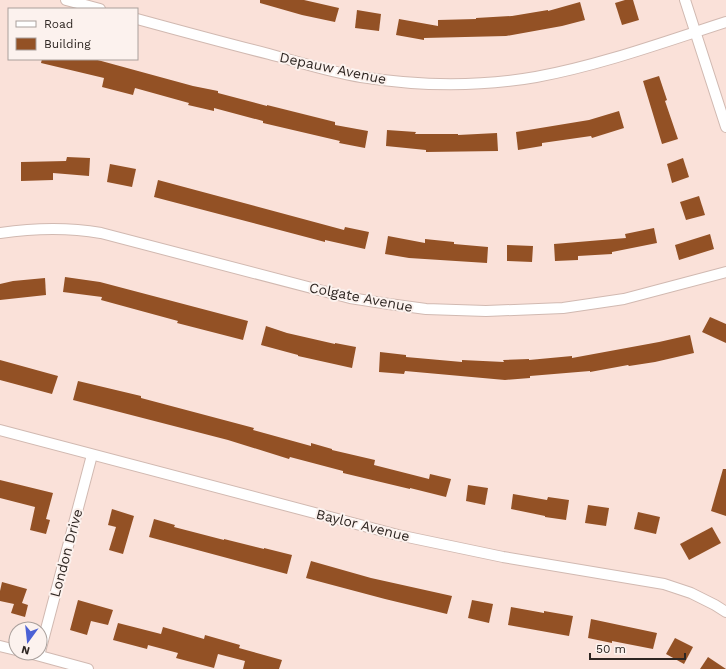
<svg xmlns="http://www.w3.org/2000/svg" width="726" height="669" font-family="'Work Sans',sans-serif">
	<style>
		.building { fill: #935125 }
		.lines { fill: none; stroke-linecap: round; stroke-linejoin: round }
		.minor-casing { stroke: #d1b9b1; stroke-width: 12 }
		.minor { stroke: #fff; stroke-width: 10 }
		.labels { text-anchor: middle; stroke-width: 4; stroke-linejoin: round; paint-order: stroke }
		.street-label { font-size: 14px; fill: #2e2622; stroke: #fcf2ee }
	</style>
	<rect width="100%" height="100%" fill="#fae1d9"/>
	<g class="building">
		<polygon points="260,0 304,0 339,8 335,22 302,15 260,3"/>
		<polygon points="625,0 633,0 639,20 622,25 615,3"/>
		<polygon points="580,2 585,20 562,26 506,36 424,38 424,40 396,35 399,19 438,26 438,20 476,19 476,18 512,16 548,10 548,11"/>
		<polygon points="357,10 381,14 379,31 355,28"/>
		<polygon points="42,59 94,59 193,86 218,91 218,93 267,106 267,105 335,122 335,125 368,131 365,148 339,143 340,141 263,123 263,121 214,108 214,111 188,105 189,103 135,88 133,95 102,87 104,78 41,63"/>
		<polygon points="659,76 667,100 665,101 678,139 662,144 643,81"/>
		<polygon points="619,111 624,128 592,138 591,136 542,143 542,146 518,150 516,132 589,120"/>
		<polygon points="387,130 416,132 415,134 458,134 458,135 497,133 498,151 426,152 426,150 386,146"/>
		<polygon points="67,157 90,158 89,176 53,173 53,180 21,181 21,162 66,161"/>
		<polygon points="683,158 689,177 672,183 667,164"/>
		<polygon points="110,164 136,169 132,187 107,182"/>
		<polygon points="158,180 344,230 345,227 369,232 365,249 325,240 325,242 154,197"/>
		<polygon points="699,196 705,215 686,220 680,202"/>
		<polygon points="654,228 657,243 612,252 612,254 578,256 578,260 555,261 554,244 626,238 625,234"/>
		<polygon points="710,234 714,249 679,260 675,245"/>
		<polygon points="388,236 425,243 425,239 454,242 454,244 488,247 487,263 409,258 385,254"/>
		<polygon points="507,245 533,246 532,262 507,261"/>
		<polygon points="65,277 100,282 248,321 243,340 177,323 178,321 101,300 102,297 63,292"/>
		<polygon points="45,278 46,295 0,300 0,284 13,281"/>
		<polygon points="710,317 726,324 726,343 702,332"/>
		<polygon points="266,326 287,333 335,344 335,343 356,347 352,368 298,356 298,355 261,345"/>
		<polygon points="690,335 694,353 655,362 629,366 628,365 590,372 590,371 530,376 530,378 505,380 405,371 404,374 379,372 380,352 406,355 406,357 462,362 462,360 504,362 503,360 529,359 529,360 572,356 572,358 659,342"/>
		<polygon points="0,360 58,376 52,394 0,380"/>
		<polygon points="78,381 141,396 141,398 254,428 253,430 311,446 311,443 332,449 332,450 375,460 374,465 429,479 430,474 451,479 446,497 410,488 410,489 343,473 343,471 290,457 289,459 228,440 73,400"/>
		<polygon points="723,469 726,469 726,516 711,511"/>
		<polygon points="0,480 53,493 46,519 50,520 46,534 30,530 35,507 0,498"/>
		<polygon points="468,485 488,488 485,505 466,501"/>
		<polygon points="513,494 547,500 548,497 569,500 566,520 545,517 545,516 511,509"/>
		<polygon points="588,505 609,508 606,526 585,523"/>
		<polygon points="112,509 134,516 123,554 109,550 116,527 108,525"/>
		<polygon points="638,512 660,517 656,534 634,529"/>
		<polygon points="154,519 175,525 174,527 224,540 224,539 264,549 264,548 292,555 287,574 149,537"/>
		<polygon points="712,527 721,543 689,560 680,544"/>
		<polygon points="311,561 371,578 452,596 447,614 385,599 306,578"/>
		<polygon points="2,582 27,589 22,603 28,605 25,617 11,613 14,604 0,601 0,591"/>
		<polygon points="78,600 113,610 108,625 91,621 87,635 70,630"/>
		<polygon points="472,600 493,604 489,623 468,618"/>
		<polygon points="511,607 544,613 544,611 573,616 569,636 508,625"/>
		<polygon points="591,619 657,633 653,649 612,641 612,643 588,638"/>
		<polygon points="118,623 161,634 163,627 204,639 205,635 240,645 239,648 282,660 279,669 243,669 245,661 218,654 214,668 176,658 178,653 148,645 147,649 113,640"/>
		<polygon points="675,638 693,647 684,664 666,654"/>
		<polygon points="708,657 726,669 700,669"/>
	</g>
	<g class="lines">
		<defs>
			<g id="minor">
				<polyline points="66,0 100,9"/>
				<polyline points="685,0 726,127"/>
				<path d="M137 19C181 31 225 43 269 54 299 62 330 72 361 77 418 86 479 87 536 77 601 65 664 42 726 22"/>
				<path d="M0 233C34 228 67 227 101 233L350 298 389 304 426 309 486 311 563 308 624 299 726 272"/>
				<polyline points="0,430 398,535 503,557 664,584 691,593 715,605 726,612"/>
				<polyline points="0,646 16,650"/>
				<polyline points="40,652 92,455"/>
				<polyline points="29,653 88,669"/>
			</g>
		</defs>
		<use href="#minor" class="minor-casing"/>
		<use href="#minor" class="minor"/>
	</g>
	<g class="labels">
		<g class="street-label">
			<text transform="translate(333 68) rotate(12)" y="5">Depauw Avenue</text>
			<text transform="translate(361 297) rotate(11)" y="5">Colgate Avenue</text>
			<text transform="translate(363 525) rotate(14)" y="5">Baylor Avenue</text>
			<text transform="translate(66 553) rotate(-75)" y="5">London Drive</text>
		</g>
	</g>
	<rect x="8" y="8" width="130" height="52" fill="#fcf2ee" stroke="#aaa09c"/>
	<rect x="16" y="21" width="20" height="6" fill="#ffffff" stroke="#aaa09c"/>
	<text x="44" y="28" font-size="12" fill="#2e2622">Road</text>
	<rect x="16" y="38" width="20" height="12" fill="#935125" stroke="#aaa09c"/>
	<text x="44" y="48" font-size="12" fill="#2e2622">Building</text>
	<g transform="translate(28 641) rotate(195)"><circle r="19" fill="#fcf2ee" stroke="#aaa09c"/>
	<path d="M0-3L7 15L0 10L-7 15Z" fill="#4b61d5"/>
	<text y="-6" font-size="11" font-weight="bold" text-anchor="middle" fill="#2e2622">N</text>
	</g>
	<path d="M590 653v6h95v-6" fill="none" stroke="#2e2622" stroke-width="2"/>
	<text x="596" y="653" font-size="12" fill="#2e2622" stroke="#fcf2ee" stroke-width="3" paint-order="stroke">50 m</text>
</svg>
